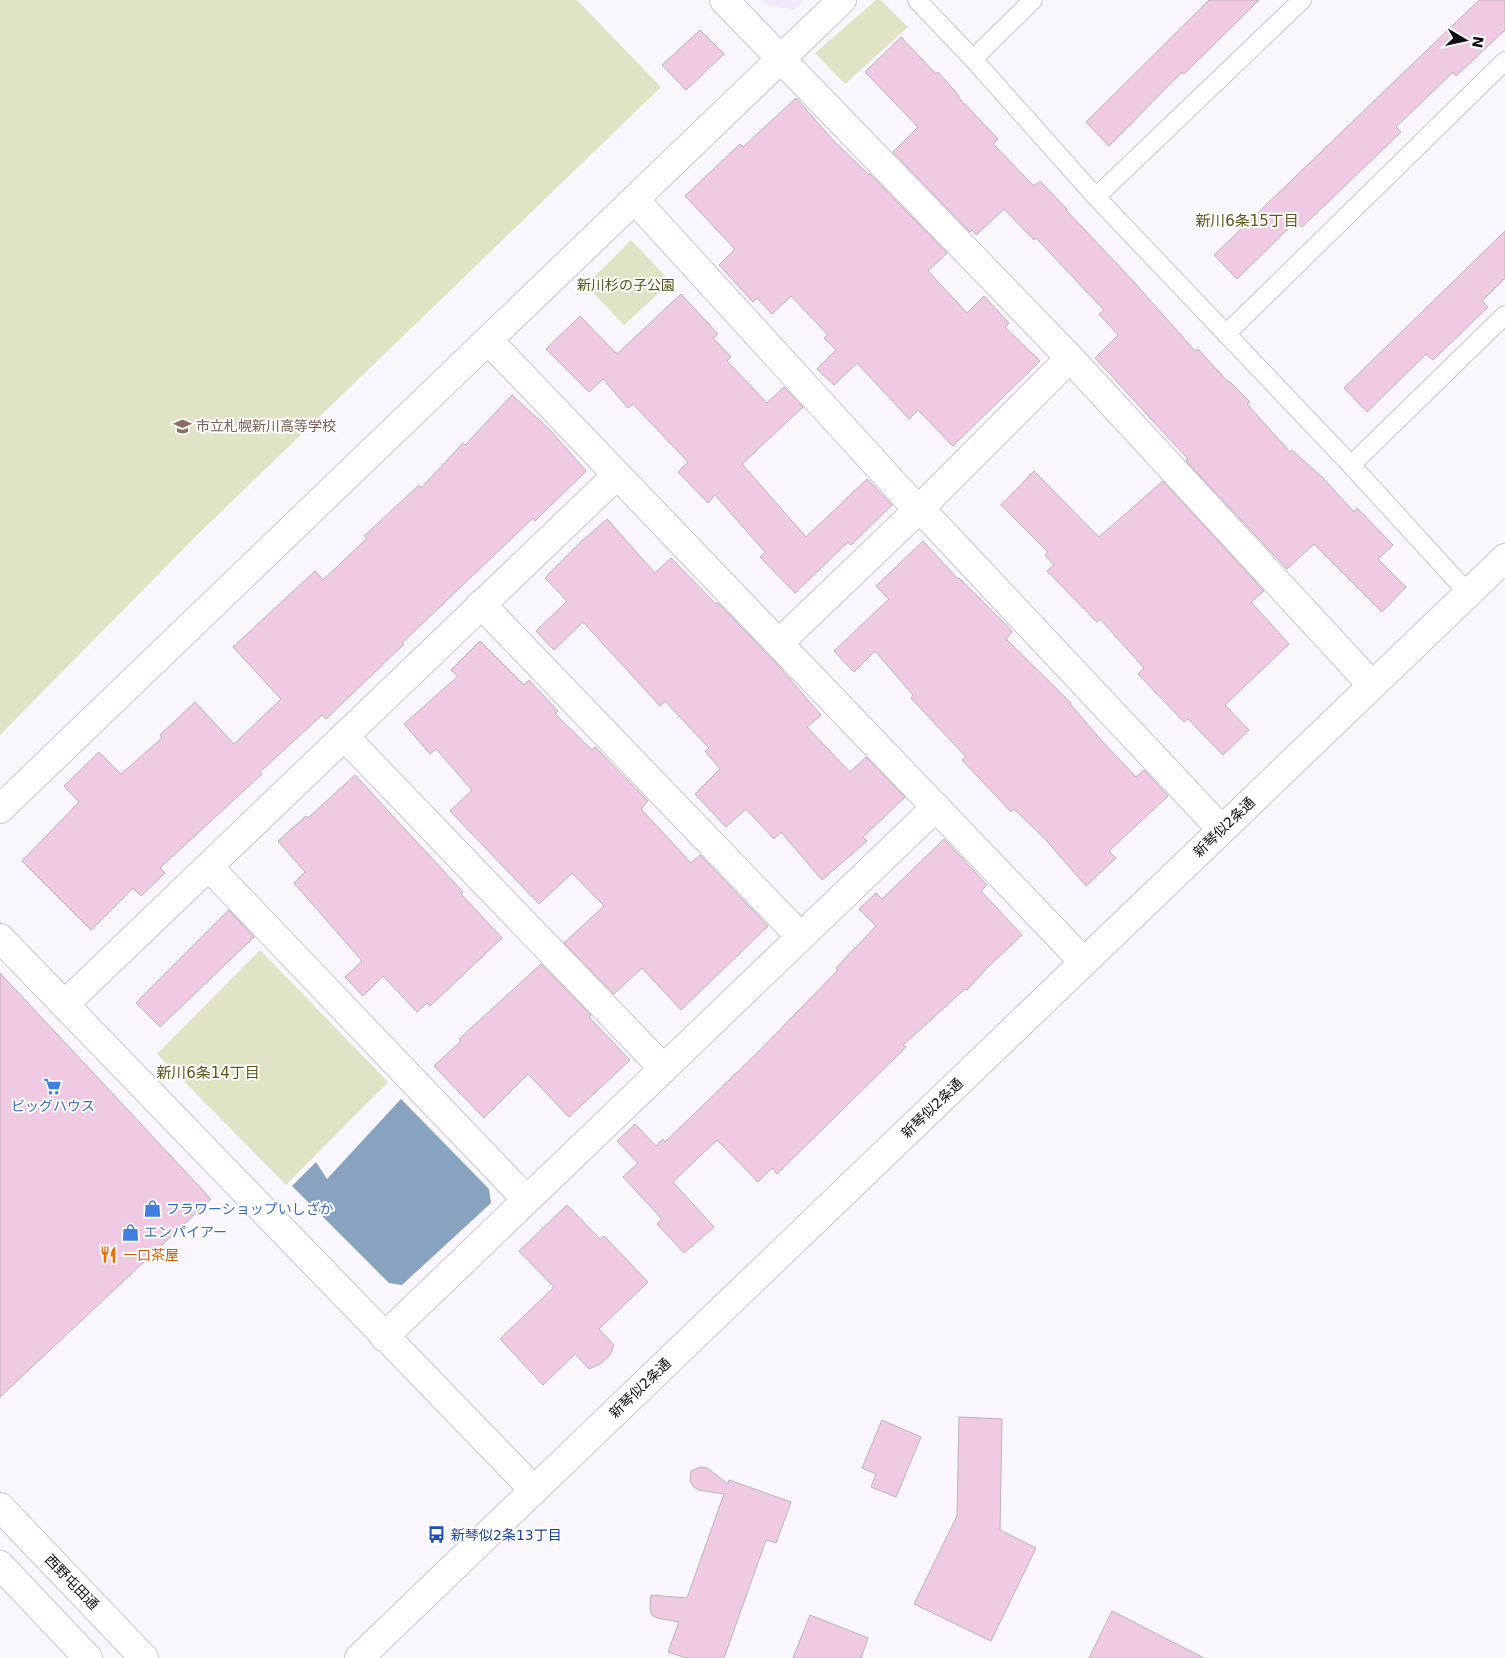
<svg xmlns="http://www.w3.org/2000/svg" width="1505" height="1658" font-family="'DejaVu Sans','Noto Sans JP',sans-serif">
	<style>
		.built { fill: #f4e8fd }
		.green { fill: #e0e3c4 }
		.water { fill: #88a3c0 }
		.building { fill: #efcae2; stroke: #bfb1ba }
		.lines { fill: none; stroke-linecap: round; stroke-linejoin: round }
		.lane-casing { stroke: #cac3cf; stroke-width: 20 }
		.street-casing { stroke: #cac3cf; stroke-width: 30 }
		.secondary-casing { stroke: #cac3cf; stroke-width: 30 }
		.lane { stroke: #fff; stroke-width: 18 }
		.street { stroke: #fff; stroke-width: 28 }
		.secondary { stroke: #fff; stroke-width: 28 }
		.labels { text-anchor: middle; stroke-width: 4; stroke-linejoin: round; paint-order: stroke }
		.park-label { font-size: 14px; fill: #525315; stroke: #fff }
		.education-label { font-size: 14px; fill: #785e54; stroke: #fff; text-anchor: start }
		.street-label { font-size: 14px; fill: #0f0d11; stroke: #fff }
		.shop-label { font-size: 14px; fill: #366cbe; stroke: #fff; text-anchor: start }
		.food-label { font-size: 14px; fill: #c56008; stroke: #fff; text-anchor: start }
		.transit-label { font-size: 14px; fill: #164399; stroke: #fff; text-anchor: start }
		.neighbourhood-label { font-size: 15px; fill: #605518; stroke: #fff }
	</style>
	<rect width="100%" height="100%" fill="#faf6fe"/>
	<polygon class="built" points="762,0 804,0 794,10 768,6"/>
	<g class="green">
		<polygon points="0,0 577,0 661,87 196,536 0,735"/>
		<polygon points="876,0 881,0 908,27 845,84 815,53"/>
		<polygon points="631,240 671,282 624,325 586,285"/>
		<polygon points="260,950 388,1082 286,1185 157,1054"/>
	</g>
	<polygon class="water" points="401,1099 489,1189 491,1203 402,1285 389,1283 292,1186 316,1162 327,1179"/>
	<g class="building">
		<polygon points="1209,0 1259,0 1184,74 1182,72 1109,146 1086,122"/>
		<polygon points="1479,0 1505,0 1505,30 1456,76 1453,72 1396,127 1401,132 1302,227 1296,221 1237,279 1214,255"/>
		<polygon points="700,30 724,54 686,90 662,65"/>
		<polygon points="901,37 936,74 938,72 959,96 958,97 998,139 993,144 1034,186 1040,181 1067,209 1066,210 1134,282 1195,351 1198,349 1228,382 1229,381 1250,402 1247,404 1290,452 1292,450 1323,478 1354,512 1357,508 1393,545 1378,559 1406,587 1382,612 1314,544 1287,569 1186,461 1188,459 1095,358 1118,335 1099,314 1104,310 1036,238 1034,240 1004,209 976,235 972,230 970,232 893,152 918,127 865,72"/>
		<polygon points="796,98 833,140 869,175 870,174 947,253 928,271 967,313 984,296 1009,323 1005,327 1040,361 953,446 918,410 909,419 857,363 834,385 817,369 836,350 824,338 828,335 791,296 772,314 757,298 753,302 719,265 735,249 685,196 740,144 743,147"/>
		<polygon points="1505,231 1505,278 1482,301 1488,307 1433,360 1426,354 1367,412 1344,388"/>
		<polygon points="681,294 718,334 713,338 731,357 727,361 767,403 784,387 803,407 742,464 806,537 867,479 892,505 851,545 848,542 795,593 760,557 765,552 715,495 708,503 678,472 688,462 633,404 628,408 603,379 589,392 546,349 580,316 617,354"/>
		<polygon points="512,395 550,430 586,471 535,521 533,518 490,559 402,643 404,644 326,719 322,715 260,772 262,774 160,868 165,873 141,896 133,888 91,930 22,861 79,802 64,786 99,752 121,774 162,738 160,735 195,702 234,744 281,699 233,647 315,571 323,580 367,538 364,536 419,485 421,488 463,443 465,445"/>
		<polygon points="1034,471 1099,537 1163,481 1264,591 1251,602 1289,644 1225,705 1249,730 1223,755 1188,719 1184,722 1138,674 1144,668 1100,619 1097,622 1047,571 1054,565 1045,555 1048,552 1001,505"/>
		<polygon points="607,519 655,573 671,558 716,604 718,603 774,661 821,715 807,727 850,772 866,757 905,797 863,837 867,841 822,880 781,832 774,839 746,809 726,827 695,794 720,769 705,751 709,748 665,701 660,706 583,622 554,650 536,631 567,601 545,578 582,541"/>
		<polygon points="923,541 958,579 959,578 1010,629 1012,632 1006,639 1071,703 1070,704 1102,741 1136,777 1144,770 1168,796 1109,851 1116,858 1086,886 1045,839 1014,809 1011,812 962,760 966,757 911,698 913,695 875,651 854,672 834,651 889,599 876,586"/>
		<polygon points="480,641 524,685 529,680 558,711 555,714 592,750 595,747 648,801 641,809 691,863 700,855 768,926 681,1010 642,968 614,994 564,943 604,906 572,873 539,904 450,811 472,790 436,749 430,754 404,724 458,676 451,670"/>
		<polygon points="355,775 463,892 461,894 502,938 430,1006 427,1003 417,1012 383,976 363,996 345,977 362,961 294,883 305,872 278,841 306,816 308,818"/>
		<polygon points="944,839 987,885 981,891 1022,935 988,967 967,990 965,989 903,1045 906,1047 777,1174 772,1168 758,1182 717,1140 673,1182 714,1227 684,1253 657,1224 662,1219 623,1177 638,1163 617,1141 635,1124 656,1146 663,1139 665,1142 758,1052 838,970 836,968 876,926 859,909 876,893 882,899"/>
		<polygon points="229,910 254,937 160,1027 136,1003"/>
		<polygon points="541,964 591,1015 589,1017 630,1060 569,1117 528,1074 484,1118 434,1066 461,1041 459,1039"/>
		<polygon points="0,973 211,1199 0,1397"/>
		<polygon points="567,1205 600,1239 604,1236 648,1282 599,1329 614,1345 610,1355 600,1364 589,1369 575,1354 543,1385 500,1339 554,1287 519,1251"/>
		<polygon points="959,1417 1002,1419 1000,1530 1036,1548 991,1641 914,1604 957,1516"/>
		<polygon points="882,1420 921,1437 896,1497 871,1487 876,1474 862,1468"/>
		<polygon points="701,1467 707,1468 728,1484 729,1480 791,1502 776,1543 766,1540 724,1658 686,1658 668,1652 679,1622 657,1618 652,1615 650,1609 651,1595 687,1598 724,1494 698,1490 693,1486 690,1481 691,1471"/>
		<polygon points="1112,1611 1204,1658 1089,1658"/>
		<polygon points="810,1615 868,1638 861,1658 793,1658"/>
	</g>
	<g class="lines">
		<defs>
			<g id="lane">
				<polyline points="917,0 973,59 1096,197 1351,465 1468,593"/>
				<polyline points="973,59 1033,0"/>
				<polyline points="1096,197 1302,0"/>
				<polyline points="1226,334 1505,61"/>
				<polyline points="1351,465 1505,315"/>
			</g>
			<g id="street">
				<polyline points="724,0 1070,358 1372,685"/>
				<polyline points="635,200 918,510 930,519 1221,829"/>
				<polyline points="488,340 1084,962"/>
				<polyline points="481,604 800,936"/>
				<polyline points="779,643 918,510 1070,358"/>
				<polyline points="344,736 663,1068"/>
				<polyline points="0,809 842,0"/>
				<polyline points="209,867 526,1199"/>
				<polyline points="0,938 534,1490"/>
				<polyline points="65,1004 617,475"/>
				<polyline points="384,1337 936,807"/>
			</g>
			<g id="secondary">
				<polyline points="0,1507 144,1658"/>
				<polyline points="0,1565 88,1658"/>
				<polyline points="359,1658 1505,558"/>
			</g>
		</defs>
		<use href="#lane" class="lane-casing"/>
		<use href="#street" class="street-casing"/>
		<use href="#secondary" class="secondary-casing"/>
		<use href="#lane" class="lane"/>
		<use href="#street" class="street"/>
		<use href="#secondary" class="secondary"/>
	</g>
	<defs>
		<symbol id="school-bare" viewBox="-9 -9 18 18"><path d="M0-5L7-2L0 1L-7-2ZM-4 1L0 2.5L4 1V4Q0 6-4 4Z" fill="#8d6e63" stroke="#fff" stroke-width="2.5" paint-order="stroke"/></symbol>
		<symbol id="supermarket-bare" viewBox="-9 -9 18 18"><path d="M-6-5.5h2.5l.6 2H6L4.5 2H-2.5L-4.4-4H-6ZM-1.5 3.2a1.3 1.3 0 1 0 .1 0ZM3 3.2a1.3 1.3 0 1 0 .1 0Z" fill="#3f7fe0" stroke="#fff" stroke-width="2.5" paint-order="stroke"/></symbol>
		<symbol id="shop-bare" viewBox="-9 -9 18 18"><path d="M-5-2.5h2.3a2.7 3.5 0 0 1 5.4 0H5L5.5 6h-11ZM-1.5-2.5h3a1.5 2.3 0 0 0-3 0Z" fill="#3f7fe0" stroke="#fff" stroke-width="2.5" paint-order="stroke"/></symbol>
		<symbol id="restaurant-bare" viewBox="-9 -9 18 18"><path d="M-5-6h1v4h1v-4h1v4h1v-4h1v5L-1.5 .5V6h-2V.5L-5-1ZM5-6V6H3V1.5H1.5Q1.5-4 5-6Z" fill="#e8710a" stroke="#fff" stroke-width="2.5" paint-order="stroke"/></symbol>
		<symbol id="bus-bare" viewBox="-9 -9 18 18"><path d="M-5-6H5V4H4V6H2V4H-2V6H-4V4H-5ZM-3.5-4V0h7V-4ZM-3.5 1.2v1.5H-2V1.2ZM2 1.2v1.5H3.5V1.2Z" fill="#1a4fb4" stroke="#fff" stroke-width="2.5" paint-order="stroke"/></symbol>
	</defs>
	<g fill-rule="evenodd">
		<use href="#school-bare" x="170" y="414" width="25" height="25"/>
		<use href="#supermarket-bare" x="40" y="1074" width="25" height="25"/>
		<use href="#shop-bare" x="140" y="1196" width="25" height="25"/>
		<use href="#shop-bare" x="118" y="1220" width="25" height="25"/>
		<use href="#restaurant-bare" x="96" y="1242" width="25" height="25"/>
		<use href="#bus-bare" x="424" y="1522" width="25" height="25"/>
	</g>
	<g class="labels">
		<g class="park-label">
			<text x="626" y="290">新川杉の子公園</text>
		</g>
		<g class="education-label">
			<text x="196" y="431">市立札幌新川高等学校</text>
		</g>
		<g class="street-label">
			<text transform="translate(1224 827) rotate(-44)" y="5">新琴似2条通</text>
			<text transform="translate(932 1108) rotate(-44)" y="5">新琴似2条通</text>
			<text transform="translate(640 1388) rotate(-44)" y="5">新琴似2条通</text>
			<text transform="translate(72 1582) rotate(46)" y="5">西野屯田通</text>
		</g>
		<g class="shop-label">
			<text x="53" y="1111" text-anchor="middle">ビッグハウス</text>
			<text x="166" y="1214">フラワーショップいしざか</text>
			<text x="144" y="1237">エンパイアー</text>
		</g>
		<g class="food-label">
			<text x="123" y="1260">一口茶屋</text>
		</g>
		<g class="transit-label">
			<text x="451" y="1540">新琴似2条13丁目</text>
		</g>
		<g class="neighbourhood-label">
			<text x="1247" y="226">新川6条15丁目</text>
			<text x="208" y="1078">新川6条14丁目</text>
		</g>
	</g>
	<g transform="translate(1465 40) rotate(99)" stroke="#ffffff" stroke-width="4" paint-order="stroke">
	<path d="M0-4L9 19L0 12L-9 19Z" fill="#0f0d11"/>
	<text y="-8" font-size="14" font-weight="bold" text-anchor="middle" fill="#0f0d11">N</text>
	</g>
</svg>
